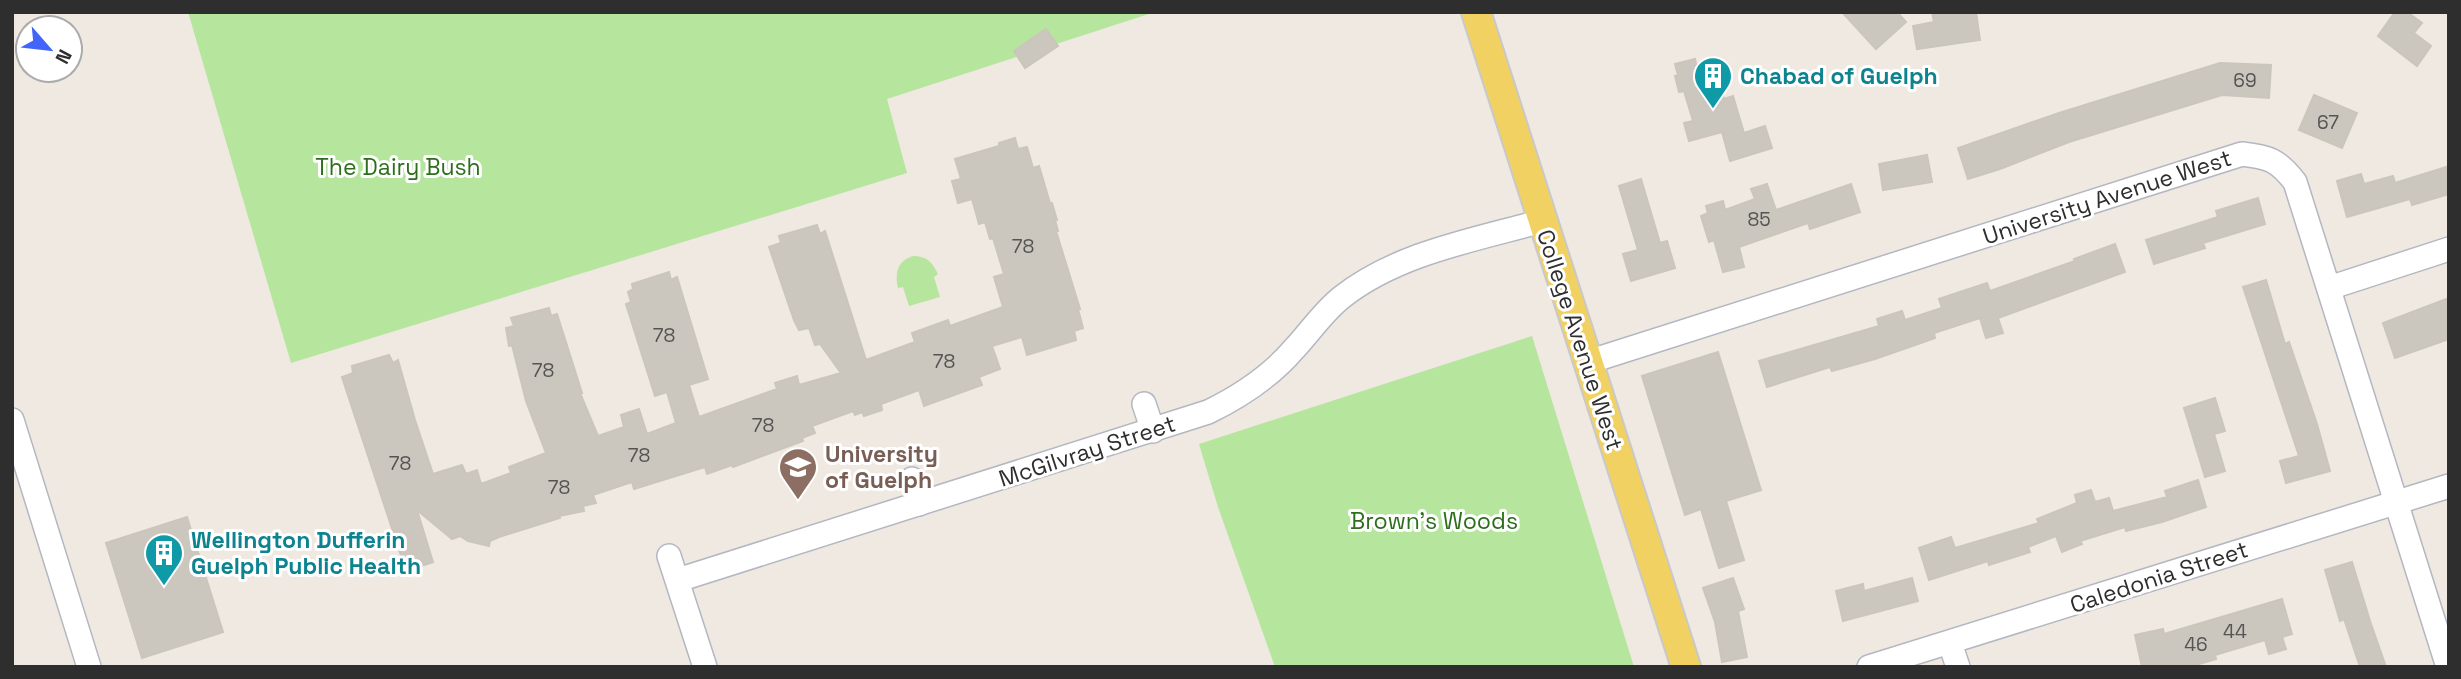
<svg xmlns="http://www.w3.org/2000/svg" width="2461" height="679" font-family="'Space Grotesk',sans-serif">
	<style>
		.green { fill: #b6e59e }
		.building { fill: #cbc7bf; stroke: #cbc5ba; stroke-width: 2 }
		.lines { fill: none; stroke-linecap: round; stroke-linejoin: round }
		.minor-casing { stroke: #b4b7c1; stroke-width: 26 }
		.major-casing { stroke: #c9c9c9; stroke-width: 32 }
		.minor { stroke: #fff; stroke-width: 23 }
		.major { stroke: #f2d163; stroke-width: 28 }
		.labels { text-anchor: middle; stroke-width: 6; stroke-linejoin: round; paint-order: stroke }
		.number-label { font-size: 19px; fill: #555452 }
		.culture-label { font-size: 23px; font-weight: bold; fill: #0d838f; stroke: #fff; text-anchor: start }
		.park-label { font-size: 23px; fill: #2c6e1b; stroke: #fff }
		.street-label { font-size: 23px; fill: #2e2e2e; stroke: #fff }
		.education-label { font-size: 23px; font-weight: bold; fill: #785e54; stroke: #fff; text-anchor: start }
	</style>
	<rect width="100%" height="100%" fill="#efe9e1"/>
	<g class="green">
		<polygon points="188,12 1155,12 887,99 907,173 291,363"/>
		<path d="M913 256C927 256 932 262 938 274L934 277 940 297 909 306 903 287 898 288C895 273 897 261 913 256Z"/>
		<polygon points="1532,336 1634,667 1275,667 1218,507 1199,444"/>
	</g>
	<g class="building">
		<polygon points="1842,12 1897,12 1906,22 1876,49"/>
		<polygon points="1932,12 1976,12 1980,40 1917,49 1913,26 1934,22"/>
		<polygon points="2395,12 2407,12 2422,23 2414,33 2431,46 2417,66 2378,36"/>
		<polygon points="1046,29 1058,46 1025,68 1014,51"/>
		<polygon points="1695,59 1698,72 1708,69 1711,79 1717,77 1724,99 1733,96 1744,133 1765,126 1772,148 1730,161 1722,132 1689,141 1684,123 1693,121 1684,91 1679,92 1675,76 1678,75 1675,64"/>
		<polygon points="2220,63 2271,65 2269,98 2222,95 2069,142 2000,169 1968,179 1958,148 2059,113"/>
		<polygon points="2314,95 2357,113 2342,148 2299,130"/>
		<polygon points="1015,138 1018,149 1027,147 1033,168 1039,166 1050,203 1052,203 1057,220 1055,220 1058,231 1056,231 1080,309 1078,309 1083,328 1074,331 1076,340 1027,355 1022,337 992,346 1000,369 979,377 982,385 924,406 919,390 881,404 882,410 864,416 862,412 855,415 853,411 812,426 815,433 802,438 803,441 733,467 732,465 707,474 705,467 634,489 632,482 593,495 596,503 583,506 584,511 559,516 560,518 499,537 490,541 489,546 468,541 460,536 452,539 417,510 433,562 406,571 342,377 353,373 352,366 389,355 393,363 398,360 415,420 433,474 462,465 466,474 477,470 481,484 511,473 509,467 546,453 526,401 512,345 509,346 506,328 514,326 511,318 549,308 551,316 557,314 582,393 580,393 598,436 624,427 621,415 639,409 647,434 676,423 667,392 655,396 626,304 631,302 628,292 633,289 632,284 669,272 671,280 677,277 708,379 689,385 699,417 777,389 775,383 797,376 799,385 841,373 820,344 815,345 809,328 799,330 794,320 769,247 781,243 779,236 817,225 820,234 825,231 866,360 915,342 912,333 948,320 950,326 1003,307 994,277 1004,274 993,238 990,239 985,222 979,224 972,199 958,203 952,181 961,179 955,159 999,146 999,143"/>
		<polygon points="1927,155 1932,182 1883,190 1879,164"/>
		<polygon points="2449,166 2449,194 2412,205 2410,199 2347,217 2337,181 2361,174 2364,184 2393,176 2395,183"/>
		<polygon points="1641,179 1660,243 1667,241 1675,268 1631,281 1623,254 1638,250 1619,186"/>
		<polygon points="1767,184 1776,210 1851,184 1860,212 1810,229 1808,223 1739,247 1744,267 1723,272 1714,240 1709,242 1701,216 1708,213 1706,206 1723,201 1725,210 1755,199 1751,189"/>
		<polygon points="2258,198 2265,224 2203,243 2205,248 2154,264 2146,240 2218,217 2216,211"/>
		<polygon points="2115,244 2125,272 1998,318 2003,333 1986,338 1980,318 1934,333 1935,338 1875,359 1832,371 1830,367 1767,387 1759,361 1879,326 1877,319 1902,311 1905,320 1942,308 1939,299 1987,283 1990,291 2075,261 2074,259"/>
		<polygon points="2266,280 2285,344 2289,342 2317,424 2330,471 2286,483 2280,461 2299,456 2243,287"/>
		<polygon points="2449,298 2449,339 2395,358 2383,323"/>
		<polygon points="1718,352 1761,490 1726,501 1744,560 1719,568 1701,509 1685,515 1642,376"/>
		<polygon points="2215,398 2225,431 2214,434 2225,471 2205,477 2184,408"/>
		<polygon points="2198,480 2206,507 2162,522 2126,531 2125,527 2080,541 2082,544 2062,552 2056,536 2028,547 2030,552 1989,565 1988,561 1929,580 1919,548 1951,537 1955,548 2039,523 2037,519 2077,503 2075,495 2091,490 2095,502 2109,498 2113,511 2167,497 2165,491"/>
		<polygon points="187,517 223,632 142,658 106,543"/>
		<polygon points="2352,562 2370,621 2386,667 2360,667 2344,619 2340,621 2325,570"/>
		<polygon points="1733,578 1744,609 1738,611 1747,657 1722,662 1715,622 1703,588"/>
		<polygon points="1912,578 1918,601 1843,621 1836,591 1863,584 1864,591"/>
		<polygon points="2282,599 2292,634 2282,637 2286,649 2269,654 2265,640 2215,655 2216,659 2189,667 2142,667 2135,635 2163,629 2164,634"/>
	</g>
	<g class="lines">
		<defs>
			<g id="minor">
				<polyline points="2329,288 2449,249"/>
				<path d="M1588 362 2242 154C2269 157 2278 160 2295 182L2448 667"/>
				<polyline points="1144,404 1153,431"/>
				<polyline points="12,420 89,667"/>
				<polyline points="912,479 919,504"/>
				<polyline points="669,556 705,667"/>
				<path d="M678 580 1208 412C1241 396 1270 377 1294 349 1310 332 1323 312 1342 297 1398 253 1474 240 1542 221"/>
				<polyline points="1950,643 1958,667"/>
				<polyline points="1869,667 2449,486"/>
			</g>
			<polyline id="major" points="1476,12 1686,667"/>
		</defs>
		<use href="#minor" class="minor-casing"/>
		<use href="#major" class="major-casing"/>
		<use href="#minor" class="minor"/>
		<use href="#major" class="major"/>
	</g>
	<defs>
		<symbol id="building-pin" viewBox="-11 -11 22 30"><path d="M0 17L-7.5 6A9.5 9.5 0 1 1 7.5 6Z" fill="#0f9aa8" stroke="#fff"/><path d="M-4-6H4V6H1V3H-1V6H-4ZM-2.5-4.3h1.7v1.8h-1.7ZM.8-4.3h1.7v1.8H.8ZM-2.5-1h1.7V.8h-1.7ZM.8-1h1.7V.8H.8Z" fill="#fff"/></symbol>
		<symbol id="university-pin" viewBox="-11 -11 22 30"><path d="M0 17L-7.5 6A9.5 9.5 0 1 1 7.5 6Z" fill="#8d6e63" stroke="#fff"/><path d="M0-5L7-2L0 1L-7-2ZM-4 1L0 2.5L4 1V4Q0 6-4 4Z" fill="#fff"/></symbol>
	</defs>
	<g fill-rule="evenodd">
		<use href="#building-pin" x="1691" y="54" width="44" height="60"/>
		<use href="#university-pin" x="776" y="445" width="44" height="60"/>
		<use href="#building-pin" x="142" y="531" width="44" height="60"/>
	</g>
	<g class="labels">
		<g class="number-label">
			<text x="2245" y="87">69</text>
			<text x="2328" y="129">67</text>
			<text x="1759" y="226">85</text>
			<text x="1023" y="253">78</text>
			<text x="664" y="342">78</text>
			<text x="944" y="368">78</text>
			<text x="543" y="377">78</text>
			<text x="763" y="432">78</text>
			<text x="639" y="462">78</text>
			<text x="400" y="470">78</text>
			<text x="559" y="494">78</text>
			<text x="2235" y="638">44</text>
			<text x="2196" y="651">46</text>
		</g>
		<g class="culture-label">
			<text x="1740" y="84">Chabad of Guelph</text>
			<text x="191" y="548">Wellington Dufferin<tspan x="191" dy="26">Guelph Public Health</tspan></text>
		</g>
		<g class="park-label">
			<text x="398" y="175">The Dairy Bush</text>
			<text x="1434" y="529">Brown's Woods</text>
		</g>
		<g class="street-label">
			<text transform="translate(2107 197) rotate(-18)" y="8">University Avenue West</text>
			<text transform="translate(1580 340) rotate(72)" y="8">College Avenue West</text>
			<text transform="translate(1087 451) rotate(-18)" y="8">McGilvray Street</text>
			<text transform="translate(2159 577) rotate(-18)" y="8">Caledonia Street</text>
		</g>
		<g class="education-label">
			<text x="825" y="462">University<tspan x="825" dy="26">of Guelph</tspan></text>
		</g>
	</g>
	<rect width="2461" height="679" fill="none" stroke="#2e2e2e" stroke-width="28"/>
	<g transform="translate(49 49) rotate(118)"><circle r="33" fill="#ffffff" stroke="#ababab" stroke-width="2"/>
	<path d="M0-5L12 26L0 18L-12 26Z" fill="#4264fb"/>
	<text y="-10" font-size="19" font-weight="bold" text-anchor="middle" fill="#2e2e2e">N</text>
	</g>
</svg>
